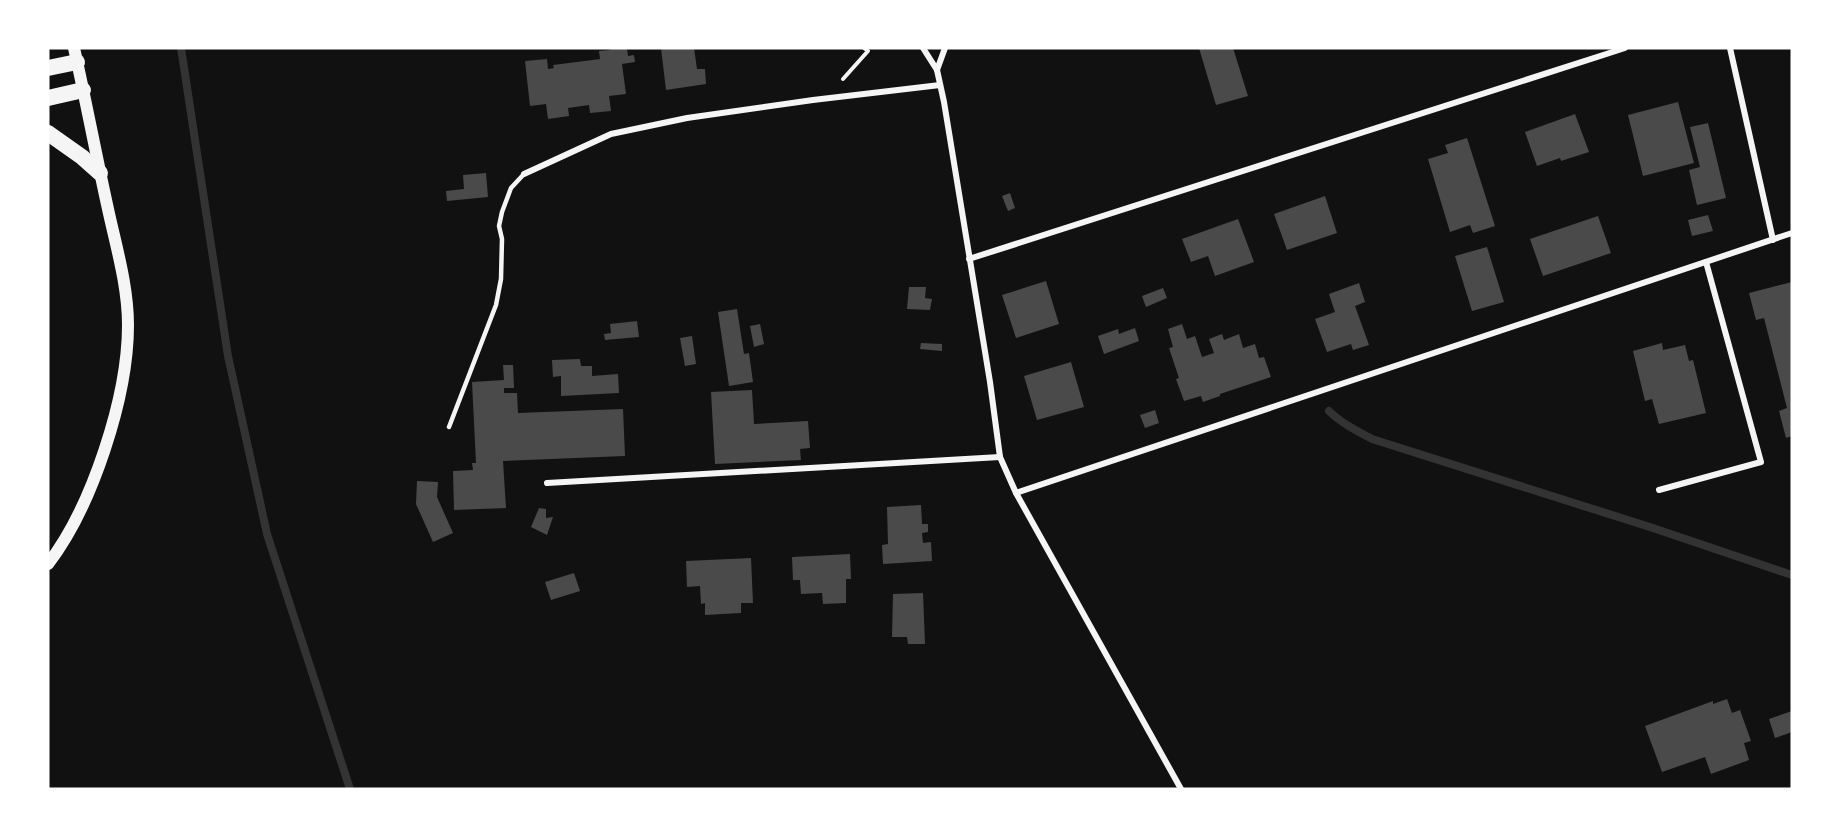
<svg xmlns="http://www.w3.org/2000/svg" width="1840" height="837" font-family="'Titillium Web',sans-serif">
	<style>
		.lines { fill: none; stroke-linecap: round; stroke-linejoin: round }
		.stream { stroke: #333; stroke-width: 8 }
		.building { fill: #4a4a4a }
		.path { stroke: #f5f5f5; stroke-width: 4 }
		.service { stroke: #f5f5f5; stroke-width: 4.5 }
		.minor { stroke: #f5f5f5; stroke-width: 6 }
		.secondary { stroke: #f5f5f5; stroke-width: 12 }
		.trunk { stroke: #f5f5f5; stroke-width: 16 }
	</style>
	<rect width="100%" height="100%" fill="#111"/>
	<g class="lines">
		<g class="stream">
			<polyline points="181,48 228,356 267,534 350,789"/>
			<path d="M1329 411C1341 423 1357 431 1372 439L1653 528 1792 575"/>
		</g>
	</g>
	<g class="building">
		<polygon points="611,48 627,48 628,56 634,55 635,62 622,64 626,94 609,96 611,111 590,113 589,105 568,108 569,116 548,119 546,104 530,106 525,61 547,59 548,69 554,68 553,65 600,59 599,51 610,50"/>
		<polygon points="661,48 694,48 697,69 705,69 706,84 666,90"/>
		<polygon points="1199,48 1233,48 1248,96 1216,105"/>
		<polygon points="1678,102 1694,163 1643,176 1628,115"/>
		<polygon points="1575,114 1589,152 1561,161 1560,158 1537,166 1525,132"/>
		<polygon points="1708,123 1726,198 1697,205 1689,170 1700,167 1690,127"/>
		<polygon points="1467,138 1495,226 1473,233 1470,225 1450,232 1428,159 1448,153 1445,145"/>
		<polygon points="486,173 488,197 447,201 446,191 464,189 463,175"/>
		<polygon points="1010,193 1015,208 1008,211 1002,196"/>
		<polygon points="1325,196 1337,233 1287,250 1274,214"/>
		<polygon points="1708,215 1713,231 1692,236 1688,220"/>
		<polygon points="1598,216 1611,253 1543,276 1530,239"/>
		<polygon points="1238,219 1254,262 1215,276 1208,256 1191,262 1182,239"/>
		<polygon points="1487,247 1504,302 1472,311 1455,256"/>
		<polygon points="1046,281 1059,324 1016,338 1002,295"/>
		<polygon points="1792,282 1792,436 1786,438 1779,411 1787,408 1764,318 1756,320 1749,293"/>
		<polygon points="1359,283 1365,302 1355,306 1369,345 1353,350 1351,344 1327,352 1315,319 1335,312 1329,294"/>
		<polygon points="909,287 926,287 925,298 932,299 930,310 907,309"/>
		<polygon points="1163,288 1167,298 1146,307 1142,296"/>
		<polygon points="737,309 744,354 749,353 753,382 729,386 718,312"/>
		<polygon points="637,321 639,337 605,340 604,334 611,333 610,324"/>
		<polygon points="760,324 764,344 754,347 750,326"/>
		<polygon points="1182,324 1187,339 1195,336 1202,357 1214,353 1209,339 1222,334 1224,340 1239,334 1243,348 1255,344 1259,358 1264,357 1271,377 1220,394 1220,396 1203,402 1201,396 1184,401 1176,379 1179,378 1169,348 1173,347 1168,329"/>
		<polygon points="1135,328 1139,341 1104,354 1098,336 1118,329 1119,334"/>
		<polygon points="692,336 696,364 685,366 680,338"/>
		<polygon points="921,343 942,344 942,351 920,349"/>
		<polygon points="1662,343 1663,350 1685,345 1689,361 1693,360 1706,413 1659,424 1652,399 1645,401 1633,351"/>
		<polygon points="580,359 581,366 592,366 592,376 618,374 619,393 561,396 561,376 553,377 552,360"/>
		<polygon points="1071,362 1084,407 1037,420 1024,376"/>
		<polygon points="503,365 513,365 514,388 504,388 504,393 517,393 518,413 623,409 625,456 503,461 506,508 454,510 453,471 473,470 472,463 476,463 472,382 504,380"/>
		<polygon points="752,390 754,424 808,421 810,448 800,449 801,460 715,464 711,392"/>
		<polygon points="1155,410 1159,423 1145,428 1140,415"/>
		<polygon points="417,481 438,482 437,497 453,533 433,542 416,504"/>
		<polygon points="921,505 922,524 928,524 928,532 922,533 923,543 931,542 932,561 883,564 882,545 888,544 887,507"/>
		<polygon points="539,508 546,509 546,518 553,517 547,535 531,527"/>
		<polygon points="850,554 851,579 846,579 846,603 823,604 822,593 801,594 800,580 793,580 792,557"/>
		<polygon points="751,558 753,603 741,603 741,613 705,615 705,603 701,604 700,586 687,587 686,561"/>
		<polygon points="574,573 580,591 551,600 545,582"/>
		<polygon points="923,593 925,644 908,644 907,637 892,637 893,594"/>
		<polygon points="1727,699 1732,713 1740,710 1751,741 1744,743 1749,760 1711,774 1705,757 1662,772 1645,726 1713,701 1713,704"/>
		<polygon points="1792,711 1792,732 1775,738 1769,719"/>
	</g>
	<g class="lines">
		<polyline class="path" points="843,79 868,51 864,48"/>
		<polyline class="service" points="449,427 496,305 501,279 502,239 499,226 502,212 511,188 524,174"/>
		<g class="minor">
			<polyline points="923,48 937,70 944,102 990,382 1000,457 1016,493 1181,789"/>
			<polyline points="1730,48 1773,240"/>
			<polyline points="937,70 945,48"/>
			<polyline points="524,174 611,134 687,118 813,100 940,85"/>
			<polyline points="969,259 1625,48"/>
			<polyline points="547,483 1000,457"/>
			<polyline points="1659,490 1761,462 1706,262"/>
			<polyline points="1016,493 1792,233"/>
		</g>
		<path class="secondary" d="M48 564C92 507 128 397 128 325 128 286 116 246 108 209 96 155 86 101 74 48"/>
		<g class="trunk">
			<polyline points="48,68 77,62"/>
			<polyline points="48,98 83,90"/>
			<polyline points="48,133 82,157 100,173"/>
		</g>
	</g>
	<rect width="1840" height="837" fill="none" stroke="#ffffff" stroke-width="99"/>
</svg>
